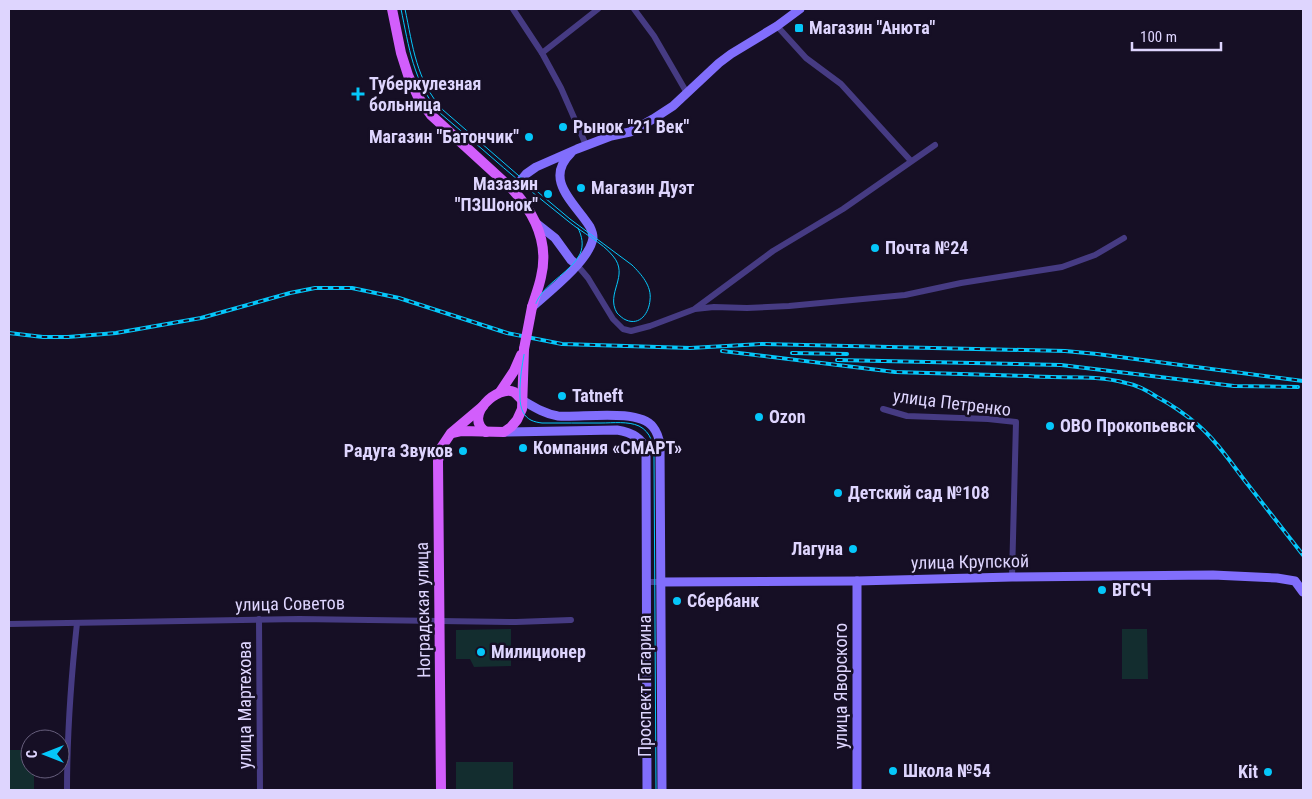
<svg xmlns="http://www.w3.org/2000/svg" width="1312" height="799" font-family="'Roboto Condensed',sans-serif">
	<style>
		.green { fill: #132d2f }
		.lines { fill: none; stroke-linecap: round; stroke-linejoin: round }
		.street { stroke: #463b83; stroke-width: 6 }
		.secondary { stroke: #816efc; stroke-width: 9 }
		.primary { stroke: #d25efc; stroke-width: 10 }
		.tram { stroke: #05c7fa; stroke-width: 1 }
		.rail-casing { stroke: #05c7fa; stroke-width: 4 }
		.rail { stroke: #160f25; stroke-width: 2; stroke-dasharray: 5.5; stroke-linecap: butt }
		.primary-bridge { stroke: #d25efc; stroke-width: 10 }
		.poi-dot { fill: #05c7fa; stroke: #160f25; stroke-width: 2 }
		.labels { text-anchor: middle; stroke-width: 5; stroke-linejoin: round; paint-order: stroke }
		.poi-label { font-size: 18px; font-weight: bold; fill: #ded5fe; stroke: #160f25; text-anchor: start }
		.street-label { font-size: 18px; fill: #ded5fe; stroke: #160f25 }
	</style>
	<rect width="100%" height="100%" fill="#160f25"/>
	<g class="green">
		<polygon points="511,629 511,666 474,667 470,659 456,659 456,630"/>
		<polygon points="1122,629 1147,629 1148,679 1122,679"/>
		<polygon points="9,750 30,750 30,769 34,769 34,790 9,790"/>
		<rect x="456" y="762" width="57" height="28"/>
	</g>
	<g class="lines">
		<g class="street">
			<polyline points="513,9 542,53 561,88 586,145"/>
			<polyline points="634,9 654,36 687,93"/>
			<polyline points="777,26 806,58 841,84 911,161"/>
			<polyline points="542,53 598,9"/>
			<polyline points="577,265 588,278 613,319 623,329 631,331 650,326 695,309 714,307 747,308 789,306 905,295 961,283 1062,267 1095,255 1124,238"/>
			<polyline points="696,308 773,251 843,209 935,145"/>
			<polyline points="883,409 907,416 988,419 1016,422 1012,577"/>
			<polyline points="646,582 662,582"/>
			<polyline points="259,619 260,790"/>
			<polyline points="9,624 299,619 516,622 571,620"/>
			<path d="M67 790C67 734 71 679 77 623"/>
		</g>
		<g class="secondary">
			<polyline points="513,190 526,174 536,167 577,149 611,136 630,132 653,119 673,106 719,63 731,54 777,26 800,9"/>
			<polyline points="536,223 555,238 571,260 577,265"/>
			<path d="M532 307C549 292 590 260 593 238 593 234 592 231 590 227 575 203 543 180 571 153"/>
			<path d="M522 400C534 407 545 414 558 416 582 418 638 408 653 427 657 432 659 438 660 445L662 790"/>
			<path d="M504 432 617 430C630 432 642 437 646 450L647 790"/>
			<polyline points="662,582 857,581 1012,577 1213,575 1277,578 1295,581 1303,592"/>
			<polyline points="857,790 857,581"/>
		</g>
		<g class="primary">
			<path d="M392 9 401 53 408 75 418 97 431 115 513 190C535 214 549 244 541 277 539 287 535 297 532 307"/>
			<polyline points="500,392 514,371 521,355"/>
			<path d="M486 432C462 416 499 384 514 392 517 394 520 398 522 400"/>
			<polyline points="452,433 461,431 504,432 511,427 517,420 522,409 524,349"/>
			<polyline points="441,790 438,461 441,448 451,433 483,406"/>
		</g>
		<g class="tram">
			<path d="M401 9C409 47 413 82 440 113 483 149 524 187 568 221 581 232 603 243 613 256 630 276 605 293 617 313 619 315 623 319 626 320 640 326 649 313 650 300 652 286 641 274 632 265L570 219 526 182 443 110C416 80 413 47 405 9"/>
			<path d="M578 228C582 236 584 245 580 254 572 271 547 282 538 299 533 308 532 319 529 329 525 351 519 374 520 397 520 403 521 408 523 412 527 420 534 422 542 423 562 423 581 423 601 423 613 423 628 421 639 426 651 432 654 445 654 456L656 790"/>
		</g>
		<defs>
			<g id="rail">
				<polyline points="9,333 43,337 68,337 116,333 201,318 290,293 315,288 352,288 399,298 507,333 562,344 690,348 762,344 1065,351 1097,354 1303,381"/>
				<path d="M722 351 895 372 1028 376C1060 379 1095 374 1126 383 1137 385 1148 391 1157 397 1172 405 1185 414 1198 425 1218 442 1233 466 1249 486 1267 509 1285 532 1303 555"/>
				<polyline points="792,353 847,354"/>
				<polyline points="837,360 1061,365 1234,386 1298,387"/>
			</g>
		</defs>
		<use href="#rail" class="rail-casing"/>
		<use href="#rail" class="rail"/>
		<polyline class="primary-bridge" points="524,349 532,307"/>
	</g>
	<g class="poi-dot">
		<rect x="794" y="23" width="10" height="10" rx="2.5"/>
		<path d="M355.5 86.5h5v5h5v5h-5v5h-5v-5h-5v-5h5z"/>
		<circle cx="563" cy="127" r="5"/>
		<circle cx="529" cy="137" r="5"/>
		<circle cx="581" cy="188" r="5"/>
		<circle cx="548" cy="194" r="5"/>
		<circle cx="875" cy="248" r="5"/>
		<circle cx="562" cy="396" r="5"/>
		<circle cx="759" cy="417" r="5"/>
		<circle cx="1050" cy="426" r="5"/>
		<circle cx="523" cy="448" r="5"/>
		<circle cx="463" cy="451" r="5"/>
		<circle cx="838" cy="493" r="5"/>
		<circle cx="853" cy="549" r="5"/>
		<circle cx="1102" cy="590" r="5"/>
		<circle cx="677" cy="601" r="5"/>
		<circle cx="481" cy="652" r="5"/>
		<circle cx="893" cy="771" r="5"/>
		<circle cx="1268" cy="772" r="5"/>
	</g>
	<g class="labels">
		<g class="poi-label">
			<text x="809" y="34">Магазин "Анюта"</text>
			<text x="369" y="90">Туберкулезная<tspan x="369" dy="21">больница</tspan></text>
			<text x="573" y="133">Рынок "21 Век"</text>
			<text x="519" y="143" text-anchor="end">Магазин "Батончик"</text>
			<text x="538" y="190" text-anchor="end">Мазазин<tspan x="538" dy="21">"ПЗШонок"</tspan></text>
			<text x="591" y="194">Магазин Дуэт</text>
			<text x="885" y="254">Почта №24</text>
			<text x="572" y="402">Tatneft</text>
			<text x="769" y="423">Ozon</text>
			<text x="1060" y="432">ОВО Прокопьевск</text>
			<text x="533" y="454">Компания «СМАРТ»</text>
			<text x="453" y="457" text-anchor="end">Радуга Звуков</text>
			<text x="848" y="499">Детский сад №108</text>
			<text x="843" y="555" text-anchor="end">Лагуна</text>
			<text x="1112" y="596">ВГСЧ</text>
			<text x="687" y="607">Сбербанк</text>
			<text x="491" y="658">Милиционер</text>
			<text x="903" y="777">Школа №54</text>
			<text x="1258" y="778" text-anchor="end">Kit</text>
		</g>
		<g class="street-label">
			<text transform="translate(952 403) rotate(7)" y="6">улица Петренко</text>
			<text transform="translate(970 562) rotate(-1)" y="6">улица Крупской</text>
			<text transform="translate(290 604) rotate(-1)" y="6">улица Советов</text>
			<text transform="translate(423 610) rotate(-91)" y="6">Ноградская улица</text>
			<text transform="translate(645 686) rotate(-90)" y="6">Проспект Гагарина</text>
			<text transform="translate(841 686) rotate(-90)" y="6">улица Яворского</text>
			<text transform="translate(245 705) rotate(-90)" y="6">улица Мартехова</text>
		</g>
	</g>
	<rect width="1312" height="799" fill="none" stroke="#ded5fe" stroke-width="20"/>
	<g transform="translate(45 754) rotate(270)"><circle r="24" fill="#160f25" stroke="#665e7c"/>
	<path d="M0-4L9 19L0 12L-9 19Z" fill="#05c7fa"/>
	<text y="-8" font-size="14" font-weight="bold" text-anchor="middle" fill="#ded5fe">С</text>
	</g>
	<path d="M1132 42v8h89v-8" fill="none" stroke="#ded5fe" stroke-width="2.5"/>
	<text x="1140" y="42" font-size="15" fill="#ded5fe" stroke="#160f25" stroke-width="4" paint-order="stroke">100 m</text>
</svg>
